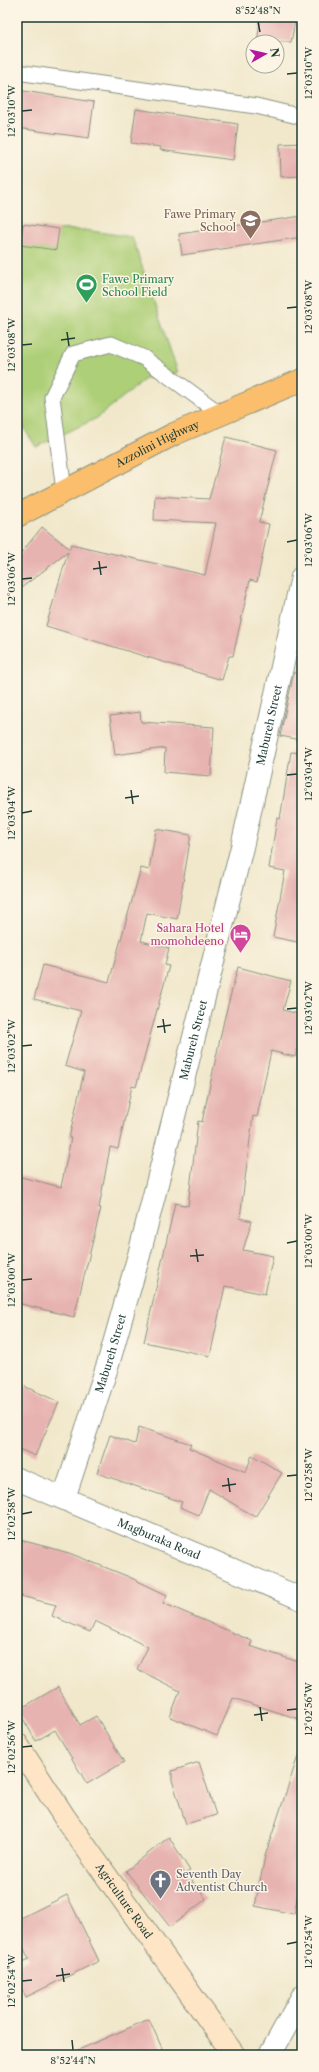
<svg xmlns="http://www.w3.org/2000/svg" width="319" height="2072" font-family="'Libre Caslon Text',serif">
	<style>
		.green { fill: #adcf77; stroke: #668656 }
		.building { fill: #e7b3b1 }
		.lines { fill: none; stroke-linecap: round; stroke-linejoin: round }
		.service-casing { stroke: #889280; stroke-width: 17 }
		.minor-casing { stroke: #889280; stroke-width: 24 }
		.tertiary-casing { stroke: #889280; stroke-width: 24 }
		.secondary-casing { stroke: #889280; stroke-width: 24 }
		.primary-casing { stroke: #889280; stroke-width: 24 }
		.service { stroke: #fff; stroke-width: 15 }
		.minor { stroke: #fff; stroke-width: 22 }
		.tertiary { stroke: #fff; stroke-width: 22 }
		.secondary { stroke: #fde5c5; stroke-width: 22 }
		.primary { stroke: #fabe6d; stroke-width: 22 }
		.ticks { fill: none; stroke: #1f3d34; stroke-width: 1.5 }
		.labels { text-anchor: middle; stroke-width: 3; stroke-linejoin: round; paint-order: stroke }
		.education-label { font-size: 11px; fill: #785e54; stroke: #fcf5e5; text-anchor: end }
		.leisure-label { font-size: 11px; fill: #27864d; stroke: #fcf5e5; text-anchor: start }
		.street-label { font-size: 11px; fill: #1f3d34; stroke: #fcf5e5 }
		.hotel-label { font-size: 11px; fill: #b23c85; stroke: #fcf5e5; text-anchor: end }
		.worship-label { font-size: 11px; fill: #5b616d; stroke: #fcf5e5; text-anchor: start }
		.neatline { fill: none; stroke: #1f3d34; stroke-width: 1.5 }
		.ticks-label { font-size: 10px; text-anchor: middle; fill: #1f3d34 }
	</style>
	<rect width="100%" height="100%" fill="#fcf5e5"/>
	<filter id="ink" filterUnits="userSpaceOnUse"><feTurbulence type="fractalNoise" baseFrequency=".025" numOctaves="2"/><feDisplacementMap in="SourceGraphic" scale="8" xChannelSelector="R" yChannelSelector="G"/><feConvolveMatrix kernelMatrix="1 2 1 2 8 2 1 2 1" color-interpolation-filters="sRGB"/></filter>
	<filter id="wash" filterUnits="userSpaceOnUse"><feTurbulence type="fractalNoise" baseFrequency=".012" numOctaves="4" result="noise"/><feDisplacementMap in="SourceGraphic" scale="16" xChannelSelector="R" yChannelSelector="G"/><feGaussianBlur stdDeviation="0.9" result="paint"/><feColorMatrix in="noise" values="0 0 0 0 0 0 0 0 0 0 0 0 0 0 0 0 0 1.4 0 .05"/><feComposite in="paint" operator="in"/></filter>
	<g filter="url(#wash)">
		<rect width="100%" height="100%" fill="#f1e8cc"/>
		<polygon class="green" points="17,229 84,230 132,237 178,373 145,379 97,418 36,447 17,417"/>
		<g id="blocks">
			<g class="building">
				<polygon points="261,17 296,17 291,42 257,42"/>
				<polygon points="17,90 94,102 89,138 17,128"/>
				<polygon points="136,109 238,124 233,160 160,150 161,147 131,143"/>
				<polygon points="302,143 302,176 281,177 280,144"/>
				<polygon points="302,216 302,237 182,255 179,234"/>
				<polygon points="23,224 59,229 56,250 20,245"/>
				<polygon points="226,437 277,450 259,522 269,524 257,582 250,580 233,656 229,656 222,680 46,626 68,552 17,591 17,558 42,527 70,549 71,544 205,575 216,523 154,520 155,496 209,499"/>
				<polygon points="294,672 302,673 302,740 280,736"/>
				<polygon points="140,712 141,722 214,727 211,776 164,772 165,748 115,755 110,716"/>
				<polygon points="291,752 302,753 302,943 273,937 285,871 269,868 277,818 280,819"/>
				<polygon points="156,829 191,835 177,919 147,913 141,941 169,948 165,965 169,966 136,1087 132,1086 118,1149 110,1147 99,1208 101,1208 74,1317 17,1303 17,1176 61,1187 71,1138 69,1138 84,1072 65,1066 81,1011 34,999 43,965 109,982 141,868 149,870"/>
				<polygon points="238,967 291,981 283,1010 302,1015 302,1030 295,1057 271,1051 257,1117 253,1116 240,1218 252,1221 243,1250 273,1256 265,1294 225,1286 210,1356 144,1342 175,1203 188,1206 198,1121 202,1122 224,1020"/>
				<polygon points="17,1383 59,1402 35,1456 17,1448"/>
				<polygon points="139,1427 191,1444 189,1448 246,1472 252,1455 282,1473 255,1517 209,1489 199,1515 180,1507 182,1502 97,1473 110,1435 135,1444"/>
				<polygon points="17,1539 69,1553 127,1576 167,1595 163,1603 252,1641 250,1646 302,1663 302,1720 233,1698 217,1736 170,1717 180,1691 137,1669 148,1647 95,1621 90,1632 52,1616 56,1605 17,1595"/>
				<polygon points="58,1687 80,1725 96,1716 124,1762 87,1784 55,1730 36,1741 18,1710"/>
				<polygon points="298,1756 302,1756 302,1873 294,1914 255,1906 265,1856"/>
				<polygon points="199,1762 216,1815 186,1824 172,1780 172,1771"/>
				<polygon points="169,1837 190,1871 186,1873 206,1899 170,1927 126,1871"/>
				<polygon points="67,1895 99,1961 26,1997 17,1980 17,1965 29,1959 17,1935 17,1920"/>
				<polygon points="149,2019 165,2055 67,2055"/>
			</g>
		</g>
	</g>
	<g filter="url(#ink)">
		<use href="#blocks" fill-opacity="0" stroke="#889280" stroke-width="1"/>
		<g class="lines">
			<defs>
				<g id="service">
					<polyline points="17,72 256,106 302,117"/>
					<polyline points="64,491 52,397 73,354 111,344 144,358 219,413"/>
				</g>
				<g id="minor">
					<path id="s1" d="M64 1498 109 1361 139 1255 242 847 302 577"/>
					<polyline points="270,2055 302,1997"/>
				</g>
				<g id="tertiary">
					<path id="s2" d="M17 1479 302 1599"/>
				</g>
				<g id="secondary">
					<path id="s3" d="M17 1744 65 1818 234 2055"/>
				</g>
				<g id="primary">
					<path id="s4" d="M17 516 174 434 302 380"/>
				</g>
			</defs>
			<use href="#service" class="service-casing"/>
			<use href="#minor" class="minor-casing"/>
			<use href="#tertiary" class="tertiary-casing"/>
			<use href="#secondary" class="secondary-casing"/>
			<use href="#primary" class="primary-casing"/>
			<use href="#service" class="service"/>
			<use href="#minor" class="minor"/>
			<use href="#tertiary" class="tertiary"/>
			<use href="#secondary" class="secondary"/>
			<use href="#primary" class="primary"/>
		</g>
	</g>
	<path class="ticks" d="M258 22 260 32M287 74 297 73M22 111 32 110M287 308 297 307M67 332 69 346M61 340 75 338M22 345 32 344M287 542 297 540M99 561 101 575M93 569 107 567M22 579 32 578M287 775 297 774M131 790 133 804M125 798 139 796M22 813 32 811M287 1009 297 1008M163 1019 165 1033M157 1027 171 1025M22 1046 32 1045M287 1243 297 1241M196 1249 198 1262M190 1256 204 1255M22 1280 32 1279M287 1476 297 1475M228 1478 230 1492M222 1486 236 1484M22 1514 32 1512M260 1707 262 1721M287 1710 297 1709M254 1715 268 1713M22 1747 32 1746M287 1944 297 1942M62 1968 64 1982M56 1976 70 1974M22 1981 32 1980M72 2040 73 2050"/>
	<defs>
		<symbol id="school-pin" viewBox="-11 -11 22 30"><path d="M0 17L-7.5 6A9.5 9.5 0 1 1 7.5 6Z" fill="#8d6e63" stroke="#fcf5e5"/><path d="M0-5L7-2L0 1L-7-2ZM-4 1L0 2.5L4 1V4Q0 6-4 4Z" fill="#fff"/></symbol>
		<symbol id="stadium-pin" viewBox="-11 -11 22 30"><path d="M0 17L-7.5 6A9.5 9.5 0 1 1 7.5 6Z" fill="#2e9e5b" stroke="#fcf5e5"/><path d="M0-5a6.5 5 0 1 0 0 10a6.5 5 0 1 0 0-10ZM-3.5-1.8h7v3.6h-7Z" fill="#fff"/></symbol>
		<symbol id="hotel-pin" viewBox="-11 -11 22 30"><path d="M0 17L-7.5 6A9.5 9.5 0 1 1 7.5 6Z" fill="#d1479c" stroke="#fcf5e5"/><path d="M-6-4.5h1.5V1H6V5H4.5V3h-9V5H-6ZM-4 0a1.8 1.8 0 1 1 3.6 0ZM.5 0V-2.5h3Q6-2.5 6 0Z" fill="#fff"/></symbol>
		<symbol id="church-pin" viewBox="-11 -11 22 30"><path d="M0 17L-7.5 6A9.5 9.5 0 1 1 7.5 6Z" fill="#6b7280" stroke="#fcf5e5"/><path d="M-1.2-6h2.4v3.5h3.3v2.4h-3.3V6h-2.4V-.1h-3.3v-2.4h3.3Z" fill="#fff"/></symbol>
	</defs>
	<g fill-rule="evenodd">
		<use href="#school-pin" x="238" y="208" width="25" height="34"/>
		<use href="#stadium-pin" x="74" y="272" width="25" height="34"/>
		<use href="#hotel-pin" x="228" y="922" width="25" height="34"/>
		<use href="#church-pin" x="148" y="1868" width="25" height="34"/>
	</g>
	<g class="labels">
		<g class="education-label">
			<text x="236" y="218">Fawe Primary<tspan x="236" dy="13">School</tspan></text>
		</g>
		<g class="leisure-label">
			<text x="102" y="283">Fawe Primary<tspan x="102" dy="13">School Field</tspan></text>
		</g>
		<g class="street-label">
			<text dy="4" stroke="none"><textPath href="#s4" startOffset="158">Azzolini Highway</textPath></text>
			<text dy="4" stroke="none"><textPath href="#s1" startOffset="800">Mabureh Street</textPath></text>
			<text dy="4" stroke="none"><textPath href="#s1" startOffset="476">Mabureh Street</textPath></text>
			<text dy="4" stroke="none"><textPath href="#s1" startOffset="152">Mabureh Street</textPath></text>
			<text dy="4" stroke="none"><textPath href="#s2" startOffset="154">Magburaka Road</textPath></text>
			<text dy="4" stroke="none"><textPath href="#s3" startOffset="190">Agriculture Road</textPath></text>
		</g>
		<g class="hotel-label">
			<text x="224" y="932">Sahara Hotel<tspan x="224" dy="13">momohdeeno</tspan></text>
		</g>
		<g class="worship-label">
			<text x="176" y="1878">Seventh Day<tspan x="176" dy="13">Adventist Church</tspan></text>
		</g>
	</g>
	<rect width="319" height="2072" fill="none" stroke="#fcf5e5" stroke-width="44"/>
	<g transform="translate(265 54) rotate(82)"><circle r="19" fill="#fcf5e5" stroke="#a4ab9e"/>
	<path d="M0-3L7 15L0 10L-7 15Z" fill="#b5179e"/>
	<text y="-6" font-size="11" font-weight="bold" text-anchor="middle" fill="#1f3d34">N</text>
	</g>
	<rect x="22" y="22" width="275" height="2028" class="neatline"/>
	<g class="ticks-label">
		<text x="258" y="14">8°52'48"N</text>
		<text transform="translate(308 73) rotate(-90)" y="4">12°03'10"W</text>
		<text transform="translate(11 111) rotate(-90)" y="4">12°03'10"W</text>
		<text transform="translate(308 307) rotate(-90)" y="4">12°03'08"W</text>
		<text transform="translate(11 345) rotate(-90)" y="4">12°03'08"W</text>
		<text transform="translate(308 540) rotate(-90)" y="4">12°03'06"W</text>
		<text transform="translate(11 579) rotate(-90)" y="4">12°03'06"W</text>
		<text transform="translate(308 774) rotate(-90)" y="4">12°03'04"W</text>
		<text transform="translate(11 813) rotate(-90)" y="4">12°03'04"W</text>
		<text transform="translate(308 1008) rotate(-90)" y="4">12°03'02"W</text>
		<text transform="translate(11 1046) rotate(-90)" y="4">12°03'02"W</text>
		<text transform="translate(308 1241) rotate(-90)" y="4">12°03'00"W</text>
		<text transform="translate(11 1280) rotate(-90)" y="4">12°03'00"W</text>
		<text transform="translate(308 1475) rotate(-90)" y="4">12°02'58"W</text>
		<text transform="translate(11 1514) rotate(-90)" y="4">12°02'58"W</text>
		<text transform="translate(308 1709) rotate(-90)" y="4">12°02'56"W</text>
		<text transform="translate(11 1747) rotate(-90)" y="4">12°02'56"W</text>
		<text transform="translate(308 1942) rotate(-90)" y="4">12°02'54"W</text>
		<text transform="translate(11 1981) rotate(-90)" y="4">12°02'54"W</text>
		<text x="73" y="2064">8°52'44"N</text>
	</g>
</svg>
